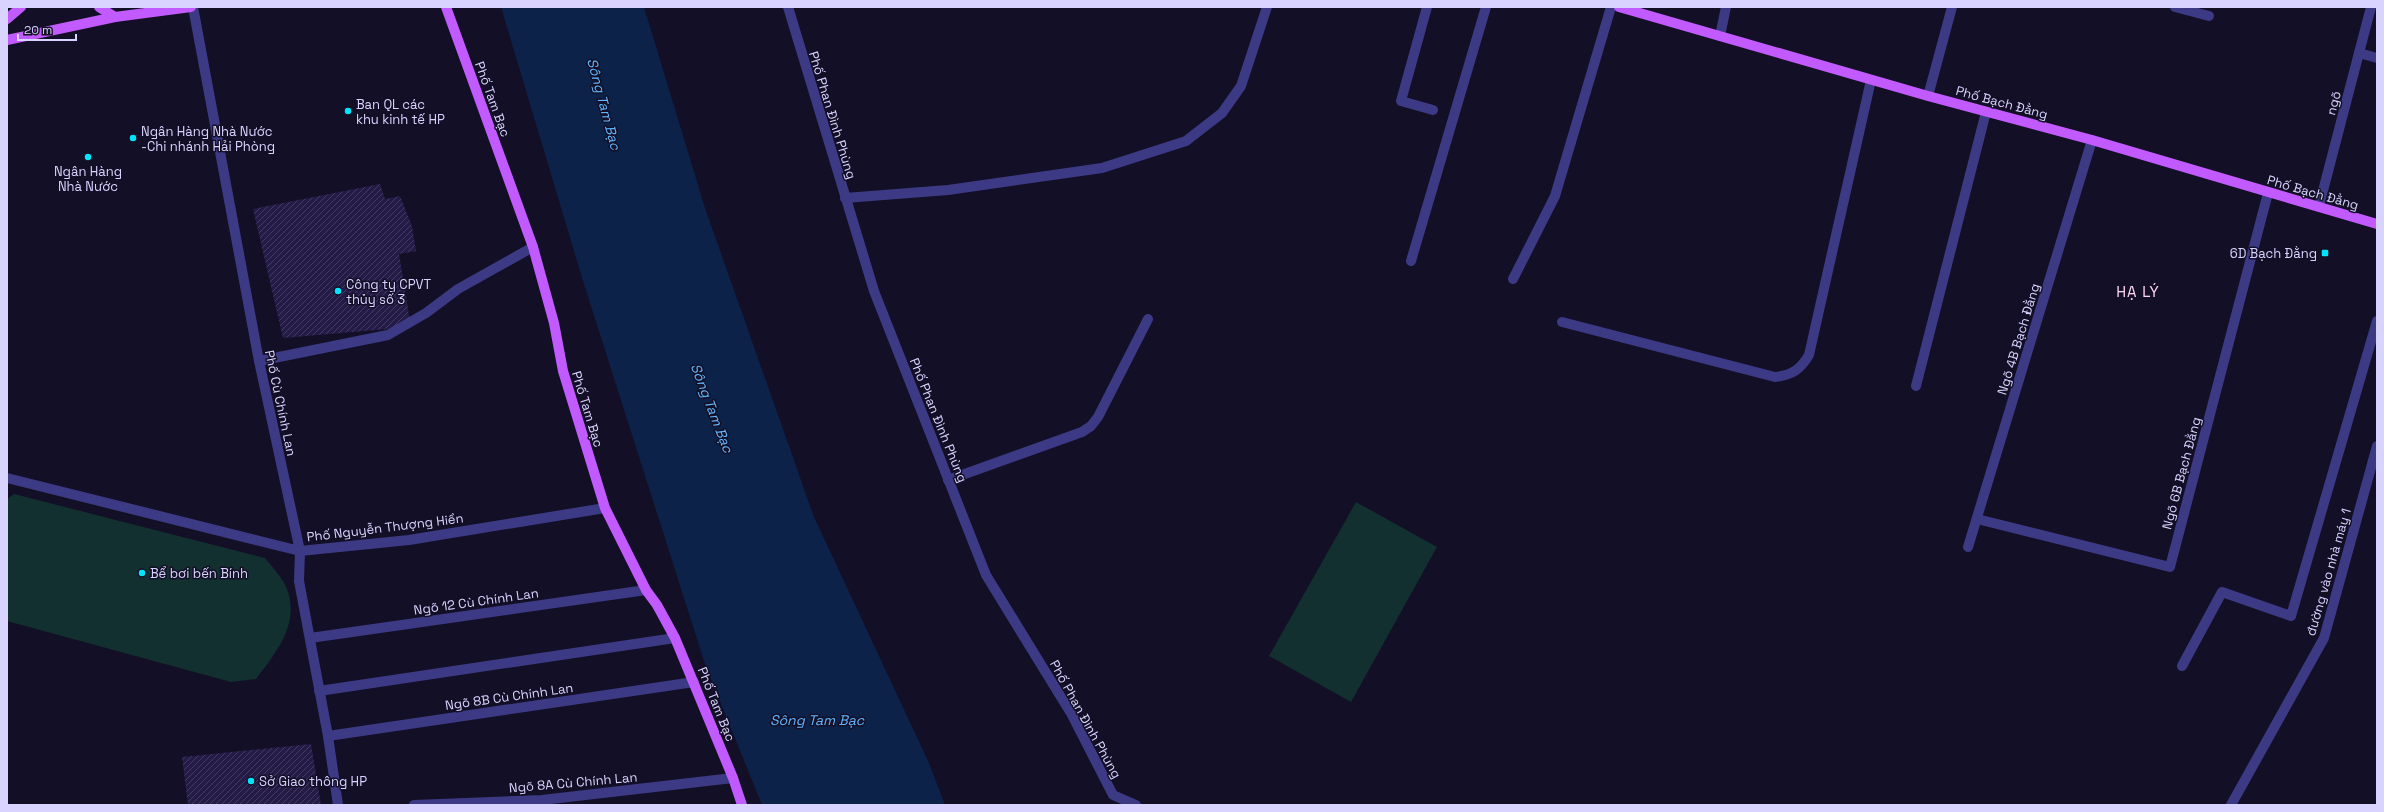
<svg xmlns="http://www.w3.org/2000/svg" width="2384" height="812" font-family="'Space Grotesk',sans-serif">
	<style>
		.pitch { fill: #12302f }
		.water { fill: #0c2248 }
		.building { fill: url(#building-hatch) }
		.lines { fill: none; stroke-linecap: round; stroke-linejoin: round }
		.minor { stroke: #3d3a85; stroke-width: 10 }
		.major { stroke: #c25bff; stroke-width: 10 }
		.poi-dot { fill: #00e5ff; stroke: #130f26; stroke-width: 1.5 }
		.labels { text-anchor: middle; stroke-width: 3; stroke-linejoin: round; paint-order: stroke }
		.street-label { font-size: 13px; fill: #d9d4ff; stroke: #130f26 }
		.poi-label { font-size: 13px; fill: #d9d4ff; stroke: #130f26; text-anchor: start }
		.water-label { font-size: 14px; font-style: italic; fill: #62b6ff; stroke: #130f26 }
		.quarter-label { font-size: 15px; letter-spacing: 1px; fill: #ffd6f0; stroke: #130f26 }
	</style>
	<defs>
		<pattern id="building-hatch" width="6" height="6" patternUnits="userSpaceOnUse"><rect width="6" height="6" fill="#241b47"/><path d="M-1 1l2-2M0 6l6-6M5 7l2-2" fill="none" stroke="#433b63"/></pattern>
	</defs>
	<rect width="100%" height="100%" fill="#130f26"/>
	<g class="pitch">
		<path d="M14 494 265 558C272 567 283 578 287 589 300 624 276 653 256 679L231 682 7 621V499Z"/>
		<polygon points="1356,502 1437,547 1351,702 1269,656"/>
	</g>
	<polygon class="water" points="501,7 644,7 705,208 814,517 929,763 945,805 762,805 705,664 583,281"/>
	<g class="building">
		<polygon points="380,184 385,199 400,196 412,226 416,251 399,254 411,327 283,338 253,209"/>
		<polygon points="311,744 321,805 188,805 182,757"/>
	</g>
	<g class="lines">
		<g class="minor">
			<polyline points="193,7 259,361 300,551 299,581 328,736 338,805"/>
			<polyline points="788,7 874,291 986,575 1072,715 1113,795 1136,805"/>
			<polyline points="1427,7 1401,101 1433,110"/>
			<polyline points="2175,7 2209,16"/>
			<polyline points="1720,36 1726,7"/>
			<polyline points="2359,53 2377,58"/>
			<polyline points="1928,96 1952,7"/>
			<polyline points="845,198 948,190 1102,168 1186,141 1222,113 1241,86 1267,7"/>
			<polyline points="2319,206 2371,7"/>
			<polyline points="1411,261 1486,7"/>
			<polyline points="1513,279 1555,196 1611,7"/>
			<path d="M1562 322 1775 377C1792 375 1800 370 1809 355L1871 80"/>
			<polyline points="259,361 388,335 426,313 458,289 533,247"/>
			<polyline points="1916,386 1986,112"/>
			<polyline points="7,478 300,551 409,540 605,508"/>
			<polyline points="948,480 1082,432 1091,426 1098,417 1148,319"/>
			<polyline points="1977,519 2170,567 2268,193"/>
			<polyline points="1968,547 2092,140"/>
			<polyline points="310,638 646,590"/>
			<polyline points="2182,666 2222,592 2291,616 2377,321"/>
			<polyline points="319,691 675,638"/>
			<polyline points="328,736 694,682"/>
			<polyline points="414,805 542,800 733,778"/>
			<polyline points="2231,805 2324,638 2377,446"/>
		</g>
		<g class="major">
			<polyline points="99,7 115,17"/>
			<polyline points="446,7 533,247 554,323 563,371 605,508 646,590 657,605 675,638 733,778 742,805"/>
			<polyline points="1619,7 1928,96 2092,140 2377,224"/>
			<polyline points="7,19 21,7"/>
			<polyline points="7,40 115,17 191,7"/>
		</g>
	</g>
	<g class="poi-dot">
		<circle cx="348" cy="111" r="4"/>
		<circle cx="133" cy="138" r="4"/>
		<circle cx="88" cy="157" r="4"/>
		<rect x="2321" y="249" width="8" height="8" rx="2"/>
		<circle cx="338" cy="291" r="4"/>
		<circle cx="142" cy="573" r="4"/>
		<circle cx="251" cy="781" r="4"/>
	</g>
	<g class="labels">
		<g class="street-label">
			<text transform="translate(493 99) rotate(70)" y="5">Phố Tam Bạc</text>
			<text transform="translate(2002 102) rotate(15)" y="5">Phố Bạch Đằng</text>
			<text transform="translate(2333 103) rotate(-75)" y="5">ngõ</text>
			<text transform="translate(833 115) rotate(73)" y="5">Phố Phan Đình Phùng</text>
			<text transform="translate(2313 192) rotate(16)" y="5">Phố Bạch Đằng</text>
			<text transform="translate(2018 339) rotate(-73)" y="5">Ngõ 4B Bạch Đằng</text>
			<text transform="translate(281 403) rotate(78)" y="5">Phố Cù Chính Lan</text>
			<text transform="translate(588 409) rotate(73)" y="5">Phố Tam Bạc</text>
			<text transform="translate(939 420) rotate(68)" y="5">Phố Phan Đình Phùng</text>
			<text transform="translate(2181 473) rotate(-75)" y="5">Ngõ 6B Bạch Đằng</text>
			<text transform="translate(385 527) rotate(-7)" y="5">Phố Nguyễn Thượng Hiền</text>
			<text transform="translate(2328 572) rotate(-74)" y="5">đường vào nhà máy 1</text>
			<text transform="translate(476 601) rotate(-8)" y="5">Ngõ 12 Cù Chính Lan</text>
			<text transform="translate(509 696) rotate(-8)" y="5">Ngõ 8B Cù Chính Lan</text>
			<text transform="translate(717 704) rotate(68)" y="5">Phố Tam Bạc</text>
			<text transform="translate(1086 719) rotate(61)" y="5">Phố Phan Đình Phùng</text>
			<text transform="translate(573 782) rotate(-5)" y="5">Ngõ 8A Cù Chính Lan</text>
		</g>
		<g class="poi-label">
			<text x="356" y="109">Ban QL các<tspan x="356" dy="15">khu kinh tế HP</tspan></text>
			<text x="141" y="136">Ngân Hàng Nhà Nước<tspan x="141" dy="15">-Chi nhánh Hải Phòng</tspan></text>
			<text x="88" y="176" text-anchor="middle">Ngân Hàng<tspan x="88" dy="15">Nhà Nước</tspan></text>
			<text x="2317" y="258" text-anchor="end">6D Bạch Đằng</text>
			<text x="346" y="289">Công ty CPVT<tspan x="346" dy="15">thủy số 3</tspan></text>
			<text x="150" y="578">Bể bơi bến Bính</text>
			<text x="259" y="786">Sở Giao thông HP</text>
		</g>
		<g class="water-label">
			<text transform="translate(604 104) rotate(75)" y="5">Sông Tam Bạc</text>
			<text transform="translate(712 408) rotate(69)" y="5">Sông Tam Bạc</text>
			<text x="817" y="725">Sông Tam Bạc</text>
		</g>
		<g class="quarter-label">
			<text x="2138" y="297">HẠ LÝ</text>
		</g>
	</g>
	<rect width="2384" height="812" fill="none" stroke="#d9d4ff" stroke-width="16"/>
	<path d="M18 34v6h58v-6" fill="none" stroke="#d9d4ff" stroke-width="2"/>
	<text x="24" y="34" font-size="12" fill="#d9d4ff" stroke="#130f26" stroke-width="3" paint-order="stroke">20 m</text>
</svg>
